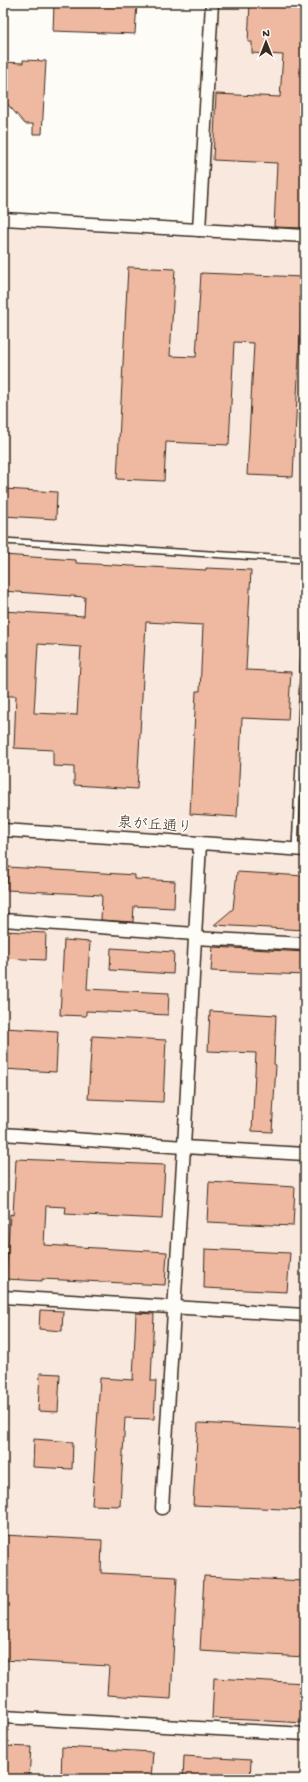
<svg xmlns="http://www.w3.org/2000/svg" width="308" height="1782" font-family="'Gochi Hand','Klee One',sans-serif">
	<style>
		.built { fill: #f8e8dd }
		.building { fill: #eeb9a0; stroke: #3b2a1e; fill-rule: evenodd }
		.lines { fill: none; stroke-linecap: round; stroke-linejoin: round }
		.service-casing { stroke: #3b2a1e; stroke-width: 8 }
		.tertiary-casing { stroke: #3b2a1e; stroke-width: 15 }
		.service { stroke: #fdfcf7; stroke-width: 5 }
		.tertiary { stroke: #fdfcf7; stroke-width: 12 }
		.labels { text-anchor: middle; stroke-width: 3; stroke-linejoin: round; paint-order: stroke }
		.street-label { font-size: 15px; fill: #3b2a1e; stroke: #fdfcf7 }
	</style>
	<rect width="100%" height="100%" fill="#fdfcf7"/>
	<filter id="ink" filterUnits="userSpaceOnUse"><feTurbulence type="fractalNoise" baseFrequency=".025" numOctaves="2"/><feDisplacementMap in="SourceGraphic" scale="8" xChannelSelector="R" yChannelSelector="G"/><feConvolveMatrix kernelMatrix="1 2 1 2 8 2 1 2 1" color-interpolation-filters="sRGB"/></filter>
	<g filter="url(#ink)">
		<polygon class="built" points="218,3 305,3 305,1779 3,1779 3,227 205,239"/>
		<g class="building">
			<polygon points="54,3 137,3 135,34 53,31"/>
			<polygon points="250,3 305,3 305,228 274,227 277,163 213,160 216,94 280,97 283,55 252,53 252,42 248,42"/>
			<polygon points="23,60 46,61 42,134 33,134 33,124 25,124 3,99 3,62 23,63"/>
			<polygon points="128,267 175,269 170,356 196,357 201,273 303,277 293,477 247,475 254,343 234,342 229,445 166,442 164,481 117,479"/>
			<polygon points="3,489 57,492 56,519 3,516"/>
			<path d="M3 555 76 560V563L206 570V568L251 570 246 670 291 672 288 720 242 718 237 817 190 814 196 691H200L203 625 146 622 137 789 74 785V767L53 766V750L14 748 16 696H3V611L84 616 85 597 3 591ZM38 644 81 647 77 715 34 713Z"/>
			<polygon points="8,867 135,875 135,879 175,881 174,908 134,906 133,922 101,920 102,895 7,890"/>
			<polygon points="237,872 305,876 305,930 214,925 233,909"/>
			<polygon points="3,931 46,933 45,960 3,958"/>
			<polygon points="64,940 90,942 87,989 169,993 168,1015 86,1011 86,1016 60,1015"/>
			<polygon points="213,947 305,952 305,975 211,971"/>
			<polygon points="111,948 174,952 173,974 110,970"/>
			<polygon points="210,1011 276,1015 274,1064 276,1065 272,1132 252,1131 256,1053 208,1051"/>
			<polygon points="3,1028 58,1031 56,1072 3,1069"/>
			<polygon points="92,1036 166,1040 163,1102 88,1099"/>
			<polygon points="16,1159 165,1165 162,1219 65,1214 66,1207 46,1206 44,1245 167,1252 165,1285 42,1279 42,1281 6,1279 10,1214 13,1215"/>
			<polygon points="209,1182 295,1187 293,1226 207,1222"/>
			<polygon points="205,1249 290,1253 287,1292 204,1288"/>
			<polygon points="40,1310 63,1311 62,1331 39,1329"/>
			<polygon points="136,1313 154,1314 151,1381 156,1381 154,1419 125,1418 120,1506 92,1505 100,1378 133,1380"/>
			<polygon points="40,1373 60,1374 58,1412 38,1411"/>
			<polygon points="198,1423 305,1429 305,1510 193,1505"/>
			<polygon points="34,1439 73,1442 72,1469 33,1467"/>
			<polygon points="3,1535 102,1540 101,1573 177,1577 171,1699 107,1695 109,1666 3,1660"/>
			<polygon points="204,1576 305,1581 305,1657 200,1651"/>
			<polygon points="214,1678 305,1683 305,1723 212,1718"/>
			<polygon points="3,1746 31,1747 29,1779 3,1779"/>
			<polygon points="62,1747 153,1752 151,1779 61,1779"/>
			<polygon points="184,1756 251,1760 250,1779 183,1779"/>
		</g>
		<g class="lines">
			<defs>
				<g id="service">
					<polyline points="3,541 305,560"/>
					<polyline points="295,849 305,635"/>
				</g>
				<g id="tertiary">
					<polyline points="3,219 305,236"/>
					<polyline points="199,230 212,3"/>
					<polyline points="3,830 305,850"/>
					<polyline points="3,920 195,934"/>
					<polyline points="195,938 305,944"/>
					<polyline points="3,1134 184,1147 305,1154"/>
					<polyline points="3,1297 305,1315"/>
					<polyline points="162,1508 184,1147 200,843"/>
					<polyline points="3,1717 305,1734"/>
				</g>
			</defs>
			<use href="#service" class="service-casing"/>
			<use href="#tertiary" class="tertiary-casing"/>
			<use href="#service" class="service"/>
			<use href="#tertiary" class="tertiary"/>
		</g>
	</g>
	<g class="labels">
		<g class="street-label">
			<text transform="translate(155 824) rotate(4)" y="5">泉が丘通り</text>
		</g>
	</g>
	<rect width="308" height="1782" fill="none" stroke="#fdfcf7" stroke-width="16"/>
	<rect x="8" y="8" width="292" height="1766" fill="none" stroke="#3b2a1e" stroke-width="1.5" filter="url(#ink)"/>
	<g transform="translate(266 42)" stroke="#fdfcf7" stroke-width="3" paint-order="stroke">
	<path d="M0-3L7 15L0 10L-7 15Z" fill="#3b2a1e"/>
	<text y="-6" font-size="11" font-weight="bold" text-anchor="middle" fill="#3b2a1e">N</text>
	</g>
</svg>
